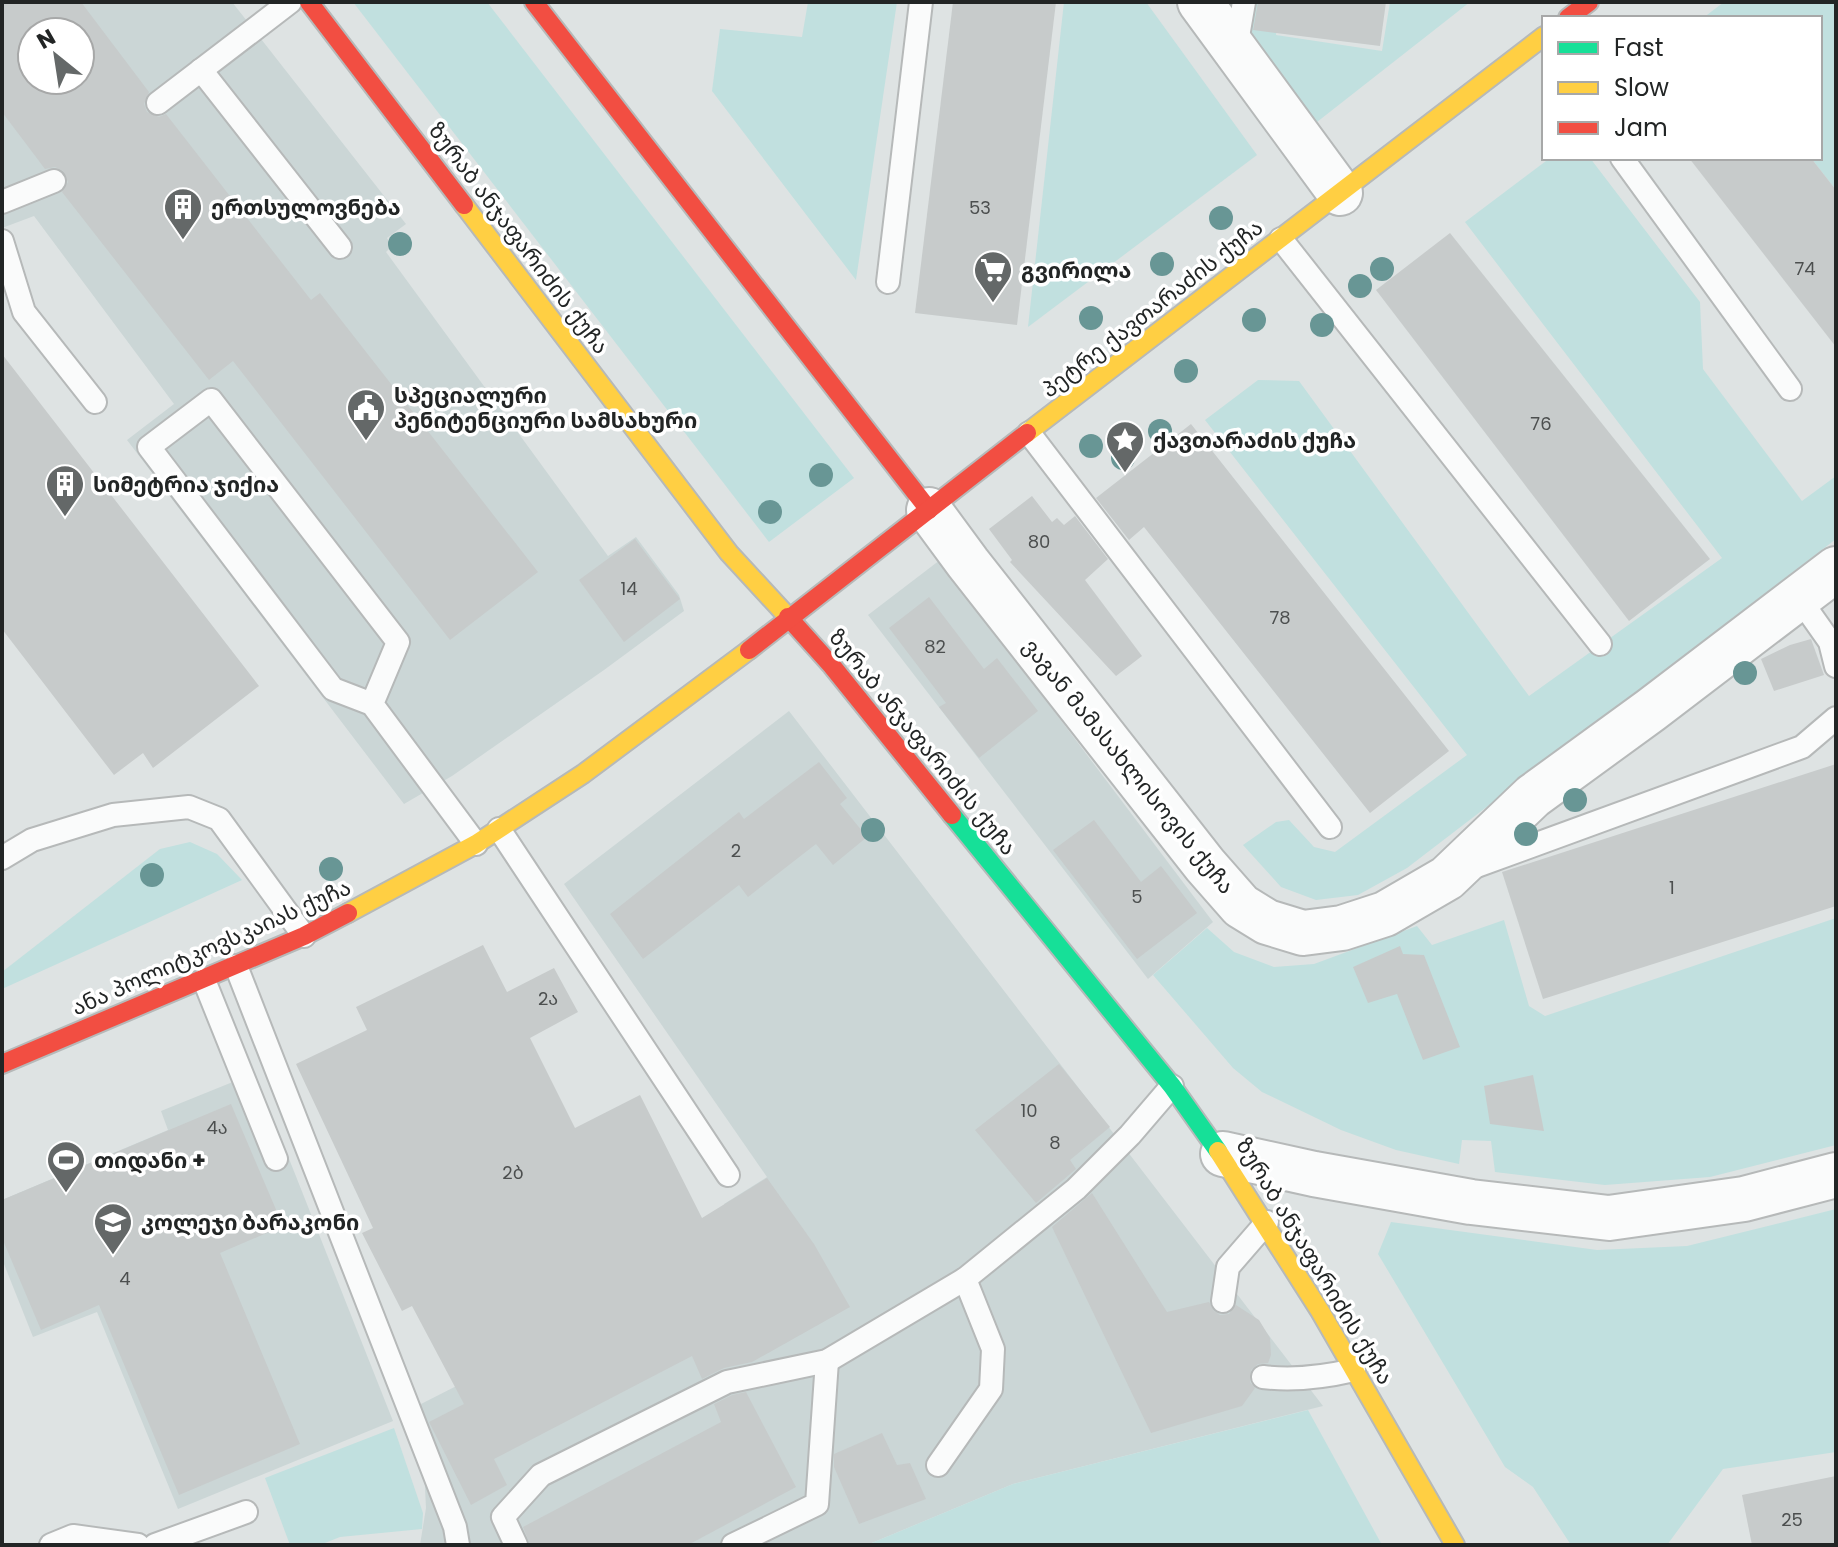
<svg xmlns="http://www.w3.org/2000/svg" width="1838" height="1547" font-family="Poppins,'Noto Sans Georgian',sans-serif">
	<style>
		.built { fill: #cbd6d6; fill-rule: evenodd }
		.green { fill: #c1e0df }
		.building { fill: #c7cbcb; fill-rule: evenodd }
		.lines { fill: none; stroke-linecap: round; stroke-linejoin: round }
		.lane-casing { stroke: #b6b9b9; stroke-width: 26 }
		.street-casing { stroke: #b6b9b9; stroke-width: 48 }
		.fast-casing { stroke: #b6b9b9; stroke-width: 22 }
		.slow-casing { stroke: #b6b9b9; stroke-width: 22 }
		.jam-casing { stroke: #b6b9b9; stroke-width: 22 }
		.lane { stroke: #fafbfb; stroke-width: 22 }
		.street { stroke: #fafbfb; stroke-width: 44 }
		.fast { stroke: #16e098; stroke-width: 18 }
		.slow { stroke: #ffcf43; stroke-width: 18 }
		.jam { stroke: #f24e42; stroke-width: 18 }
		.tree { fill: #689695 }
		.labels { text-anchor: middle; stroke-width: 7; stroke-linejoin: round; paint-order: stroke }
		.number-label { font-size: 18px; fill: #4c4f4f }
		.poi-label { font-size: 22px; font-weight: bold; fill: #222525; stroke: #fff; text-anchor: start }
		.street-label { font-size: 22px; fill: #222525; stroke: #fff }
	</style>
	<rect width="100%" height="100%" fill="#dee3e3"/>
	<g class="built">
		<path d="M2 2H232L406 224 387 238 392 246 386 252 608 556 636 537 679 595 684 611 604 670 452 776 404 804 127 440 174 404 34 216 2 228ZM32 32H80V80H32Z"/>
		<polygon points="940,560 1213,922 1148,979 868,615"/>
		<polygon points="789,711 1323,1406 1013,1484 867,1545 420,1545 426,1508 421,1404 747,1238 724,1204 767,1177 564,884"/>
		<polygon points="255,1073 393,1421 178,1509 97,1312 33,1337 2,1259 2,1200 168,1130 161,1111"/>
	</g>
	<g class="green">
		<polygon points="353,2 487,2 854,478 769,542"/>
		<polygon points="808,2 897,2 856,280 712,91 720,29 802,37"/>
		<polygon points="1064,2 1146,2 1257,155 1028,327"/>
		<polygon points="1249,2 1280,2 1276,35 1382,51 1390,2 1470,2 1317,122 1249,37"/>
		<polygon points="1724,2 1836,2 1836,190 1811,158 1820,158 1820,18 1703,18"/>
		<polygon points="1550,158 1590,158 1700,302 1703,369 1802,501 1836,476 1836,539 1407,868 1358,895 1316,900 1281,887 1243,845 1276,822 1289,820 1314,847 1335,852 1467,755 1205,420 1258,380 1299,381 1529,696 1722,558 1465,222"/>
		<polygon points="190,842 217,854 242,880 2,989 2,972 160,849"/>
		<polygon points="1836,918 1836,1145 1710,1177 1605,1185 1495,1172 1491,1141 1462,1140 1459,1164 1396,1150 1341,1130 1262,1092 1233,1068 1153,975 1207,928 1234,952 1274,967 1314,964 1417,926 1432,945 1504,920 1529,1006 1545,1016"/>
		<polygon points="1836,1209 1836,1452 1723,1469 1667,1545 1571,1545 1533,1487 1505,1467 1378,1254 1391,1222 1597,1250 1687,1246"/>
		<polygon points="1308,1410 1382,1545 867,1545 1013,1484"/>
		<polygon points="394,1428 423,1513 422,1529 340,1537 320,1545 290,1545 265,1478"/>
	</g>
	<g class="building">
		<path d="M2 2H81L149 92 144 104 147 112 159 117 166 114 311 300 320 293 538 572 450 640 233 361 209 380 62 192 68 182 63 171 55 167 45 169 2 112ZM32 32H80V80H32Z"/>
		<polygon points="953,2 1056,2 1017,325 915,313"/>
		<polygon points="1258,2 1386,2 1380,46 1253,30"/>
		<polygon points="1689,158 1811,158 1836,190 1836,347"/>
		<polygon points="1450,233 1710,559 1629,621 1376,290"/>
		<polygon points="2,354 259,686 153,768 143,753 114,775 2,629"/>
		<polygon points="1191,424 1449,751 1370,813 1144,527 1129,540 1096,498"/>
		<polygon points="1032,496 1052,522 1057,518 1064,525 1075,516 1108,559 1085,580 1142,656 1116,676 1010,562 1012,560 989,529"/>
		<polygon points="635,539 680,599 624,642 579,580"/>
		<polygon points="929,597 984,669 997,658 1038,711 979,758 939,707 946,703 889,628"/>
		<polygon points="1811,639 1824,675 1774,691 1761,659 1790,645"/>
		<polygon points="819,762 847,798 840,804 867,837 833,865 816,844 748,897 739,885 643,959 610,914 739,812 744,819"/>
		<polygon points="1836,764 1836,906 1543,999 1502,872"/>
		<polygon points="1094,820 1141,882 1161,866 1197,913 1137,959 1053,850"/>
		<polygon points="483,945 507,992 554,968 578,1012 530,1038 575,1128 640,1095 702,1218 767,1178 814,1244 850,1307 752,1362 724,1368 702,1379 692,1356 494,1459 507,1485 471,1505 429,1422 464,1404 412,1306 402,1311 362,1233 373,1228 296,1064 367,1030 356,1007"/>
		<polygon points="1400,946 1403,954 1424,955 1460,1047 1423,1060 1397,994 1368,1003 1353,967"/>
		<polygon points="1059,1064 1110,1127 1070,1160 1076,1169 1036,1203 975,1130"/>
		<polygon points="1533,1075 1544,1131 1490,1124 1484,1086"/>
		<polygon points="231,1104 283,1226 220,1253 300,1444 179,1495 99,1305 41,1330 2,1238 2,1200"/>
		<polygon points="1092,1193 1167,1312 1209,1302 1214,1311 1220,1315 1229,1314 1236,1305 1259,1320 1270,1338 1271,1355 1268,1363 1258,1364 1251,1370 1250,1382 1255,1388 1242,1406 1151,1433 1052,1227"/>
		<polygon points="746,1392 796,1487 688,1545 530,1545 523,1527 721,1422 714,1404 732,1395"/>
		<polygon points="882,1433 897,1465 910,1463 926,1499 859,1524 834,1467 834,1454"/>
		<polygon points="1836,1476 1836,1545 1752,1545 1742,1495"/>
	</g>
	<g class="lines">
		<defs>
			<g id="lane">
				<polyline points="1236,48 1244,2"/>
				<polyline points="201,70 340,247"/>
				<polyline points="158,103 290,2"/>
				<polyline points="1622,158 1790,389"/>
				<polyline points="2,202 54,181"/>
				<polyline points="1281,239 1600,644"/>
				<polyline points="2,241 24,312 95,402"/>
				<polyline points="888,282 921,2"/>
				<polyline points="1029,433 1330,827"/>
				<polyline points="1799,598 1830,642 1836,666"/>
				<polyline points="372,704 398,642 211,400 149,447 333,689 372,704 476,844"/>
				<polyline points="499,829 728,1175"/>
				<polyline points="2,858 32,840 113,815 189,807 219,819 304,936"/>
				<polyline points="1474,867 1802,747 1836,718"/>
				<polyline points="236,966 455,1527 458,1545"/>
				<polyline points="204,980 276,1159"/>
				<polyline points="1223,1301 1228,1267 1267,1222"/>
				<path d="M1263 1377C1295 1381 1324 1377 1354 1370"/>
				<polyline points="938,1465 991,1389 993,1349 965,1279"/>
				<polyline points="51,1545 73,1536 138,1545"/>
				<polyline points="155,1545 246,1512"/>
				<polyline points="516,1545 503,1517 541,1475 727,1382 827,1361 965,1279 1076,1189 1130,1135 1172,1086"/>
				<polyline points="733,1545 817,1504 827,1361"/>
			</g>
			<g id="street">
				<polyline points="1200,2 1340,193"/>
				<polyline points="929,510 968,563 1205,865 1241,906 1267,922 1303,933 1342,928 1385,914 1447,878 1533,796 1651,710 1836,569"/>
				<polyline points="1223,1154 1314,1174 1471,1202 1609,1218 1744,1199 1836,1175"/>
			</g>
			<polyline id="fast" points="952,815 1172,1086 1218,1151"/>
			<g id="slow">
				<polyline points="464,205 729,553 788,617"/>
				<polyline points="1027,433 1544,36"/>
				<polyline points="348,913 476,844 583,774 749,650"/>
				<polyline points="1218,1151 1320,1311 1455,1545"/>
			</g>
			<g id="jam">
				<polyline points="309,2 464,205"/>
				<polyline points="534,2 929,510"/>
				<polyline points="1568,18 1589,2"/>
				<polyline points="788,617 832,666 952,815"/>
				<polyline points="749,650 1027,433"/>
				<polyline points="2,1064 304,936 348,913"/>
			</g>
		</defs>
		<use href="#lane" class="lane-casing"/>
		<use href="#street" class="street-casing"/>
		<use href="#fast" class="fast-casing"/>
		<use href="#slow" class="slow-casing"/>
		<use href="#jam" class="jam-casing"/>
		<use href="#lane" class="lane"/>
		<use href="#street" class="street"/>
		<use href="#fast" class="fast"/>
		<use href="#slow" class="slow"/>
		<use href="#jam" class="jam"/>
	</g>
	<g class="tree">
		<circle cx="1221" cy="218" r="12"/>
		<circle cx="400" cy="244" r="12"/>
		<circle cx="1162" cy="264" r="12"/>
		<circle cx="1382" cy="269" r="12"/>
		<circle cx="1360" cy="286" r="12"/>
		<circle cx="1091" cy="318" r="12"/>
		<circle cx="1254" cy="320" r="12"/>
		<circle cx="1322" cy="325" r="12"/>
		<circle cx="1186" cy="371" r="12"/>
		<circle cx="1160" cy="431" r="12"/>
		<circle cx="1091" cy="446" r="12"/>
		<circle cx="1123" cy="458" r="12"/>
		<circle cx="821" cy="475" r="12"/>
		<circle cx="770" cy="512" r="12"/>
		<circle cx="1745" cy="673" r="12"/>
		<circle cx="1575" cy="800" r="12"/>
		<circle cx="873" cy="830" r="12"/>
		<circle cx="1526" cy="834" r="12"/>
		<circle cx="331" cy="869" r="12"/>
		<circle cx="152" cy="875" r="12"/>
	</g>
	<defs>
		<symbol id="building-pin" viewBox="-11 -11 22 30"><path d="M0 17L-7.5 6A9.5 9.5 0 1 1 7.5 6Z" fill="#646868" stroke="#fff"/><path d="M-4-6H4V6H1V3H-1V6H-4ZM-2.5-4.3h1.7v1.8h-1.7ZM.8-4.3h1.7v1.8H.8ZM-2.5-1h1.7V.8h-1.7ZM.8-1h1.7V.8H.8Z" fill="#fff"/></symbol>
		<symbol id="supermarket-pin" viewBox="-11 -11 22 30"><path d="M0 17L-7.5 6A9.5 9.5 0 1 1 7.5 6Z" fill="#646868" stroke="#fff"/><path d="M-6-5.5h2.5l.6 2H6L4.5 2H-2.5L-4.4-4H-6ZM-1.5 3.2a1.3 1.3 0 1 0 .1 0ZM3 3.2a1.3 1.3 0 1 0 .1 0Z" fill="#fff"/></symbol>
		<symbol id="civic-pin" viewBox="-11 -11 22 30"><path d="M0 17L-7.5 6A9.5 9.5 0 1 1 7.5 6Z" fill="#646868" stroke="#fff"/><path d="M-.6-6.5H3V-4.5H.6V-3L4-1V1h2V6H-6V1h2V-1L-.6-3ZM-1.2 2.5V6h2.4V2.5Z" fill="#fff"/></symbol>
		<symbol id="sight-pin" viewBox="-11 -11 22 30"><path d="M0 17L-7.5 6A9.5 9.5 0 1 1 7.5 6Z" fill="#646868" stroke="#fff"/><path d="M0-6L1.8-2.2L6-1.7L2.9 1.2L3.7 5.4L0 3.3L-3.7 5.4L-2.9 1.2L-6-1.7L-1.8-2.2Z" fill="#fff"/></symbol>
		<symbol id="stadium-pin" viewBox="-11 -11 22 30"><path d="M0 17L-7.5 6A9.5 9.5 0 1 1 7.5 6Z" fill="#646868" stroke="#fff"/><path d="M0-5a6.5 5 0 1 0 0 10a6.5 5 0 1 0 0-10ZM-3.5-1.8h7v3.6h-7Z" fill="#fff"/></symbol>
		<symbol id="university-pin" viewBox="-11 -11 22 30"><path d="M0 17L-7.5 6A9.5 9.5 0 1 1 7.5 6Z" fill="#646868" stroke="#fff"/><path d="M0-5L7-2L0 1L-7-2ZM-4 1L0 2.5L4 1V4Q0 6-4 4Z" fill="#fff"/></symbol>
	</defs>
	<g fill-rule="evenodd">
		<use href="#building-pin" x="161" y="185" width="44" height="60"/>
		<use href="#supermarket-pin" x="971" y="248" width="44" height="60"/>
		<use href="#civic-pin" x="344" y="386" width="44" height="60"/>
		<use href="#sight-pin" x="1103" y="418" width="44" height="60"/>
		<use href="#building-pin" x="43" y="462" width="44" height="60"/>
		<use href="#stadium-pin" x="44" y="1138" width="44" height="60"/>
		<use href="#university-pin" x="91" y="1200" width="44" height="60"/>
	</g>
	<g class="labels">
		<g class="number-label">
			<text x="980" y="214">53</text>
			<text x="1805" y="275">74</text>
			<text x="1541" y="430">76</text>
			<text x="1039" y="548">80</text>
			<text x="629" y="595">14</text>
			<text x="1280" y="624">78</text>
			<text x="935" y="653">82</text>
			<text x="736" y="857">2</text>
			<text x="1672" y="894">1</text>
			<text x="1137" y="903">5</text>
			<text x="548" y="1005">2ა</text>
			<text x="1029" y="1117">10</text>
			<text x="217" y="1134">4ა</text>
			<text x="1055" y="1149">8</text>
			<text x="513" y="1179">2ბ</text>
			<text x="125" y="1285">4</text>
			<text x="1792" y="1526">25</text>
		</g>
		<g class="poi-label">
			<text x="211" y="215">ერთსულოვნება</text>
			<text x="1021" y="278">გვირილა</text>
			<text x="394" y="403">სპეციალური<tspan x="394" dy="25">პენიტენციური სამსახური</tspan></text>
			<text x="1153" y="448">ქავთარაძის ქუჩა</text>
			<text x="93" y="492">სიმეტრია ჯიქია</text>
			<text x="94" y="1168">თიდანი +</text>
			<text x="141" y="1230">კოლეჯი ბარაკონი</text>
		</g>
		<g class="street-label">
			<text transform="translate(519 238) rotate(53)" y="8">ზურაბ ანჯაფარიძის ქუჩა</text>
			<text transform="translate(1152 308) rotate(-38)" y="8">პეტრე ქავთარაძის ქუჩა</text>
			<text transform="translate(923 742) rotate(51)" y="8">ზურაბ ანჯაფარიძის ქუჩა</text>
			<text transform="translate(1129 766) rotate(51)" y="8">ვაგან მამასახლისოვის ქუჩა</text>
			<text transform="translate(211 947) rotate(-24)" y="8">ანა პოლიტკოვსკაიას ქუჩა</text>
			<text transform="translate(1315 1261) rotate(59)" y="8">ზურაბ ანჯაფარიძის ქუჩა</text>
		</g>
	</g>
	<rect width="1838" height="1547" fill="none" stroke="#222525" stroke-width="8"/>
	<rect x="1542" y="16" width="280" height="144" fill="#ffffff" stroke="#a7a8a8" stroke-width="2"/>
	<rect x="1558" y="42" width="40" height="12" fill="#16e098" stroke="#a7a8a8" stroke-width="2"/>
	<text x="1614" y="56" font-size="24" fill="#222525">Fast</text>
	<rect x="1558" y="82" width="40" height="12" fill="#ffcf43" stroke="#a7a8a8" stroke-width="2"/>
	<text x="1614" y="96" font-size="24" fill="#222525">Slow</text>
	<rect x="1558" y="122" width="40" height="12" fill="#f24e42" stroke="#a7a8a8" stroke-width="2"/>
	<text x="1614" y="136" font-size="24" fill="#222525">Jam</text>
	<g transform="translate(56 56) rotate(330)"><circle r="38" fill="#ffffff" stroke="#a7a8a8" stroke-width="2"/>
	<path d="M0-6L14 30L0 20L-14 30Z" fill="#646868"/>
	<text y="-12" font-size="22" font-weight="bold" text-anchor="middle" fill="#222525">N</text>
	</g>
</svg>
